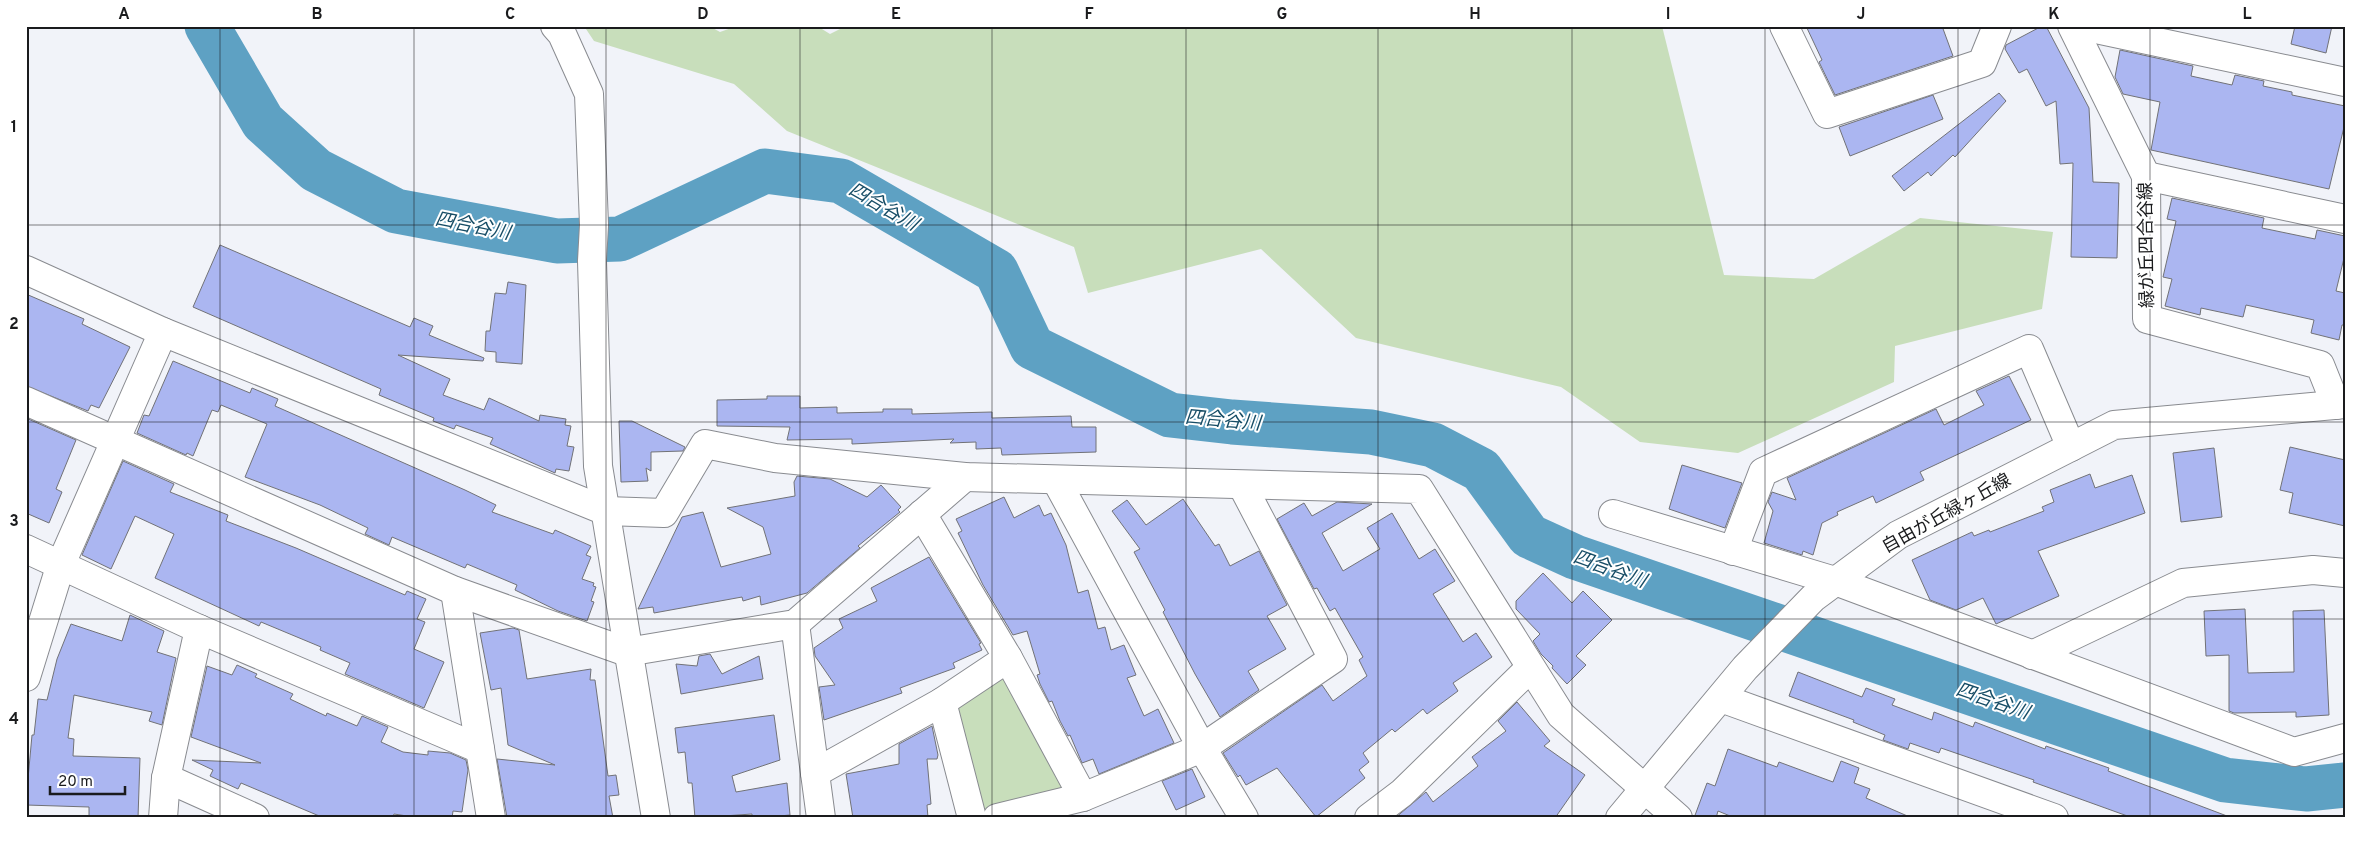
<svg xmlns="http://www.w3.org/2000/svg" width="2371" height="844" font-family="Overpass,'Noto Sans JP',sans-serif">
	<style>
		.green { fill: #c8debb }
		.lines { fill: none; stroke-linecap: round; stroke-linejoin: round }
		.river { stroke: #5ea1c3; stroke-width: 45 }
		.building { fill: #abb6f1; stroke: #717277 }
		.minor-casing { stroke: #898b90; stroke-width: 30 }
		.minor { stroke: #fff; stroke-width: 28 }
		.grid { fill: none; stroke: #1a1b1d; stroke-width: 1; stroke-opacity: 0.55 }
		.labels { text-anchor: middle; stroke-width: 4; stroke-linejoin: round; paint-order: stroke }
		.street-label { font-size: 18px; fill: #1a1b1d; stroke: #fff }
		.water-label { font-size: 19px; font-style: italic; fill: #174d66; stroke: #fff }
		.neatline { fill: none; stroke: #1a1b1d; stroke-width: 2 }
		.grid-label { font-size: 16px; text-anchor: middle; font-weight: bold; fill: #1a1b1d }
	</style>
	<rect width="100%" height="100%" fill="#f1f3f9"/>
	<g class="green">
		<polygon points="584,26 709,26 720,32 737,26 817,26 830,34 846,26 1662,26 1724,275 1814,279 1920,218 2053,232 2042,309 1895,346 1894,382 1738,453 1640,442 1561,387 1356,338 1261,249 1088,293 1074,247 787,131 734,84 594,41"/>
		<polygon points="998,674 1005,677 1066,783 1061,792 983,810 953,702"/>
	</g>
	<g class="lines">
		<polyline class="river" points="207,26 263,122 316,170 396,211 557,241 620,239 765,171 841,181 996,271 1032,347 1170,415 1232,422 1371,432 1433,445 1481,470 1529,536 1575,557 2225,780 2306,789 2345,785"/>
	</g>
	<g class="building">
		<polygon points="1806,26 1942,26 1953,56 1835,95 1819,62 1822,60"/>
		<polygon points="2042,26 2046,26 2089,108 2093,182 2119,183 2117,258 2071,257 2073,163 2060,164 2056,101 2046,106 2027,69 2019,73 2005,49 2006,45"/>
		<polygon points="2295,26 2332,26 2326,53 2291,44"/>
		<polygon points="2120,50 2193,66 2191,76 2232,85 2235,75 2264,81 2263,86 2292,92 2292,95 2345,106 2345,123 2329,189 2151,150 2160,102 2123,94 2115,77"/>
		<polygon points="1999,93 2006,101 1955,157 1953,155 1931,176 1928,172 1904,191 1892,176"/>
		<polygon points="1933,95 1943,119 1850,156 1839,127"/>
		<polygon points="2172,198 2264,218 2262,228 2315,239 2317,230 2345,236 2345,254 2336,291 2345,293 2345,325 2342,325 2339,340 2311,333 2314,320 2246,305 2243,317 2201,308 2200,315 2165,306 2172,279 2163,277 2176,221 2167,219"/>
		<polygon points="220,245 410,327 414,318 433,326 429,335 484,358 483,361 398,355 450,379 443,395 484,410 489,398 539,421 540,415 566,419 565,425 571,426 567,446 574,447 569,471 556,469 555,473 490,444 493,438 456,425 454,429 433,421 434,418 379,395 381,389 193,307"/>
		<polygon points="508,282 526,285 522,364 496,362 496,352 485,351 486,331 490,331 495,293 506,294"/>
		<polygon points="26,294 84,319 82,324 130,347 99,408 91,405 88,411 26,386"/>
		<polygon points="173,361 250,393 252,388 278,399 275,406 465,490 496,505 492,512 553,534 555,530 591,546 586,555 591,557 582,579 594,583 593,586 596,587 591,601 594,602 587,621 558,611 515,590 517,585 467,564 465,568 392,537 389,545 365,534 368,528 320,505 245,477 267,424 221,405 218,412 212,410 193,456 187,453 186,455 137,433 144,415 149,416"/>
		<polygon points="2009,376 2031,420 1920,472 1924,480 1876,503 1873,496 1837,512 1838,515 1822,523 1813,555 1803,551 1802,555 1764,543 1773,511 1768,502 1772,492 1796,500 1787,478 1936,409 1944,425 1984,405 1976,391"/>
		<polygon points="767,396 800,396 800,408 837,407 837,413 883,412 883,409 912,409 912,414 992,412 992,418 1071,416 1072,427 1096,427 1096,452 1002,455 1001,448 976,449 976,442 950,443 954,439 852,444 852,439 787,440 790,427 717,426 717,400 767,399"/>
		<polygon points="26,418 76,440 56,489 62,492 49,523 26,513"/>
		<polygon points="619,421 632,421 685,447 683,451 651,452 651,471 646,468 648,481 621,482"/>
		<polygon points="2290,447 2345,460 2345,526 2289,513 2293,493 2280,490"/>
		<polygon points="2214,448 2222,517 2181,522 2173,453"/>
		<polygon points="123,461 174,484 170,492 228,515 226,521 296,548 405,595 407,591 426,599 417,619 425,622 414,649 444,662 424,708 345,674 350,663 320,650 321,647 261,622 259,626 155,578 174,534 135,516 111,569 82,555"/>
		<polygon points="1682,465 1742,483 1725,528 1669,509"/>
		<polygon points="2090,474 2095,488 2132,475 2145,513 2038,551 2059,596 1996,624 1983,598 1956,610 1930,600 1912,560 1972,532 1974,536 1989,530 1990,532 2044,511 2042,507 2054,502 2050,490"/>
		<polygon points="797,476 830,479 867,497 881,485 901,507 898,510 900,512 858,546 860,548 807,593 761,605 760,596 743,601 742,597 654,613 653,607 638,609 682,517 703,512 721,567 771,554 763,527 727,508 795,496 794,482"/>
		<polygon points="1004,497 1014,518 1039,505 1044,516 1051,513 1066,545 1078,593 1088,590 1098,629 1105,627 1111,650 1124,645 1136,675 1127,678 1144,716 1158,709 1174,743 1099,774 1093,759 1082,763 1070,735 1068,736 1060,721 1052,701 1049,702 1040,684 1037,675 1040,674 1027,631 1013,635 983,585 958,533 962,531 956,519"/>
		<polygon points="1183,499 1215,546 1219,544 1230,566 1259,551 1287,605 1267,616 1286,649 1248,671 1259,690 1220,717 1195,674 1163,612 1165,610 1134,552 1140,549 1112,511 1127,500 1146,525"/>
		<polygon points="1337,502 1372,504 1322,533 1343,571 1380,549 1367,528 1392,513 1419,559 1435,549 1455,581 1433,594 1463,642 1476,633 1492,657 1453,683 1458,691 1427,714 1423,709 1395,732 1392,729 1363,753 1369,762 1359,770 1365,778 1316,817 1277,768 1246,785 1240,775 1238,777 1223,753 1322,685 1333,701 1367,676 1359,660 1363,657 1335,608 1330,611 1317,588 1314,589 1277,519 1304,503 1312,516"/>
		<polygon points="929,557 981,643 979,644 982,650 953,663 955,668 900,688 902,693 824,720 819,687 835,685 815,656 814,648 843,628 839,619 877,601 871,588"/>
		<polygon points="1543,573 1572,603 1583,591 1612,620 1576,656 1586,665 1567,684 1552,668 1553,666 1541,654 1533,641 1540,634 1516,609 1516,601"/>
		<polygon points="2245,609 2248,673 2294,672 2293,611 2324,610 2329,715 2296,717 2296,712 2234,713 2229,711 2229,655 2206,656 2204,611"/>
		<polygon points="130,615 164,631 157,652 176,658 162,725 149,721 152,712 74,695 68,738 74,739 73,756 140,758 138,818 89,818 89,807 26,805 26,779 28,779 32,735 34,735 38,699 47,700 57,659 71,624 122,641"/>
		<polygon points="513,628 519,630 527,679 591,669 590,680 595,680 608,776 616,775 619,795 609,796 613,818 507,818 497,759 555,765 508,745 501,688 491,690 480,633"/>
		<polygon points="710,654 722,674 759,656 763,679 681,694 676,664 697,666 699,656"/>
		<polygon points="237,665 257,674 255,677 293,694 290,699 326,716 327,713 357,726 362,716 388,727 381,742 403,752 428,755 428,751 450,753 466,760 468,770 462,812 453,811 452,818 420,818 394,814 392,818 324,818 241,783 238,789 210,776 213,770 192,760 261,763 191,737 207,666 232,675"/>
		<polygon points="1798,672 1862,697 1866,688 1895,699 1892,705 1932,720 1934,712 1973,727 1975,722 2045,749 2046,746 2109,768 2108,771 2227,816 2226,818 2133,818 2033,782 2034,780 1941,748 1939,753 1910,743 1908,749 1883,740 1885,735 1853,722 1854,720 1789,696"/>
		<polygon points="1517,702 1550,741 1544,746 1585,775 1555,818 1395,818 1426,792 1433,802 1478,766 1472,757 1506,731 1498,721"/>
		<polygon points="774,715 780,760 732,776 736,792 787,783 790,815 758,818 752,818 752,814 695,818 692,783 688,783 685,752 678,753 675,728"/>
		<polygon points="932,726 938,755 937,759 927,759 931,804 927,805 928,818 853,818 846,774 899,764 899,744"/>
		<polygon points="1728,749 1777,767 1779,762 1833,782 1841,761 1859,768 1854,783 1870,789 1866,798 1912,818 1735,818 1718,811 1716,818 1694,818 1707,783 1715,786"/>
		<polygon points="1192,769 1205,797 1176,810 1162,781"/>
	</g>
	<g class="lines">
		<defs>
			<g id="minor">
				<polyline points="555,26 562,34 589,94 594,225 592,261 598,466 656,818"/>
				<polyline points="1784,26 1827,114 1982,63 1997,26"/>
				<polyline points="2072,26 2146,176 2147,319 2320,365 2336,405"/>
				<polyline points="2082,26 2345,82"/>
				<polyline points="2146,176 2345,219"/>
				<polyline points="26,270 163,332 606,511 664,513 705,444 775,458 965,477 1419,489 1561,715 1678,818"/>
				<polyline points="26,401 455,591 627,652 795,624 965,477"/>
				<polyline points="1056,480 1202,748 1244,818"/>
				<polyline points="922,514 1008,658 1083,797"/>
				<polyline points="1613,514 1835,581 2294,752 2345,738"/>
				<polyline points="26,549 199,629 480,749"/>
				<polyline points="1733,551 1763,472 2029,349 2071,447"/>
				<polyline points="455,591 491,818"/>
				<polyline points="795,624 821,818"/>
				<polyline points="2032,655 2183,583 2313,570 2345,573"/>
				<polyline points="26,677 61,564 163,332"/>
				<polyline points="1721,698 2054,818"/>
				<polyline points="942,702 972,818"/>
				<polyline points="815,773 942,702 1008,658"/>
				<polyline points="166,778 255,818"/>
				<polyline points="163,818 166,778 199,629"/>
				<polyline points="997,818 1083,797 1202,748 1333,659 1242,485"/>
				<polyline points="1369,818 1402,793 1530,668"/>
				<polyline points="1620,818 1745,668 1813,598 1898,535 2114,425 2345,404"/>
			</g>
		</defs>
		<use href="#minor" class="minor-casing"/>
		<use href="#minor" class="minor"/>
	</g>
	<path class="grid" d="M220 26V818M414 26V818M606 26V818M800 26V818M992 26V818M1186 26V818M1378 26V818M1572 26V818M1765 26V818M1958 26V818M2150 26V818M26 225H2345M26 422H2345M26 619H2345"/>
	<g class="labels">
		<g class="street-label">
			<text transform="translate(2146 245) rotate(-91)" y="6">緑が丘四合谷線</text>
			<text transform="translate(1946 513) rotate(-29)" y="6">自由が丘緑ヶ丘線</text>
		</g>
		<g class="water-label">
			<text transform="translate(884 206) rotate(30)" y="7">四合谷川</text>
			<text transform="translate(473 225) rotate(11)" y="7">四合谷川</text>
			<text transform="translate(1223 419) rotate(5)" y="7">四合谷川</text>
			<text transform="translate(1610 568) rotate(20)" y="7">四合谷川</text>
			<text transform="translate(1993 700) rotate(19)" y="7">四合谷川</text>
		</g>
	</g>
	<rect width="2371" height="844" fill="none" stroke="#ffffff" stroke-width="55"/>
	<path d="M50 786v8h75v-8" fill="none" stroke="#1a1b1d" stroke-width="2.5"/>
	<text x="58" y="786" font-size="15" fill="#1a1b1d" stroke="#ffffff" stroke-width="4" paint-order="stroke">20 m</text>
	<rect x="28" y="28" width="2316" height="788" class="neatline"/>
	<g class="grid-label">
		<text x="124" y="19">A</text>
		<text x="317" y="19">B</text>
		<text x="510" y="19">C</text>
		<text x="703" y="19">D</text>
		<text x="896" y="19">E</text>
		<text x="1089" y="19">F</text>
		<text x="1282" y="19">G</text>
		<text x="1475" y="19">H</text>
		<text x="1668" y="19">I</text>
		<text x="1861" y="19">J</text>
		<text x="2054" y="19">K</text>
		<text x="2247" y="19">L</text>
		<text x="14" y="132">1</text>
		<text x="14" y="329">2</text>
		<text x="14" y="526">3</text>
		<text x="14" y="724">4</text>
	</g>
</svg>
